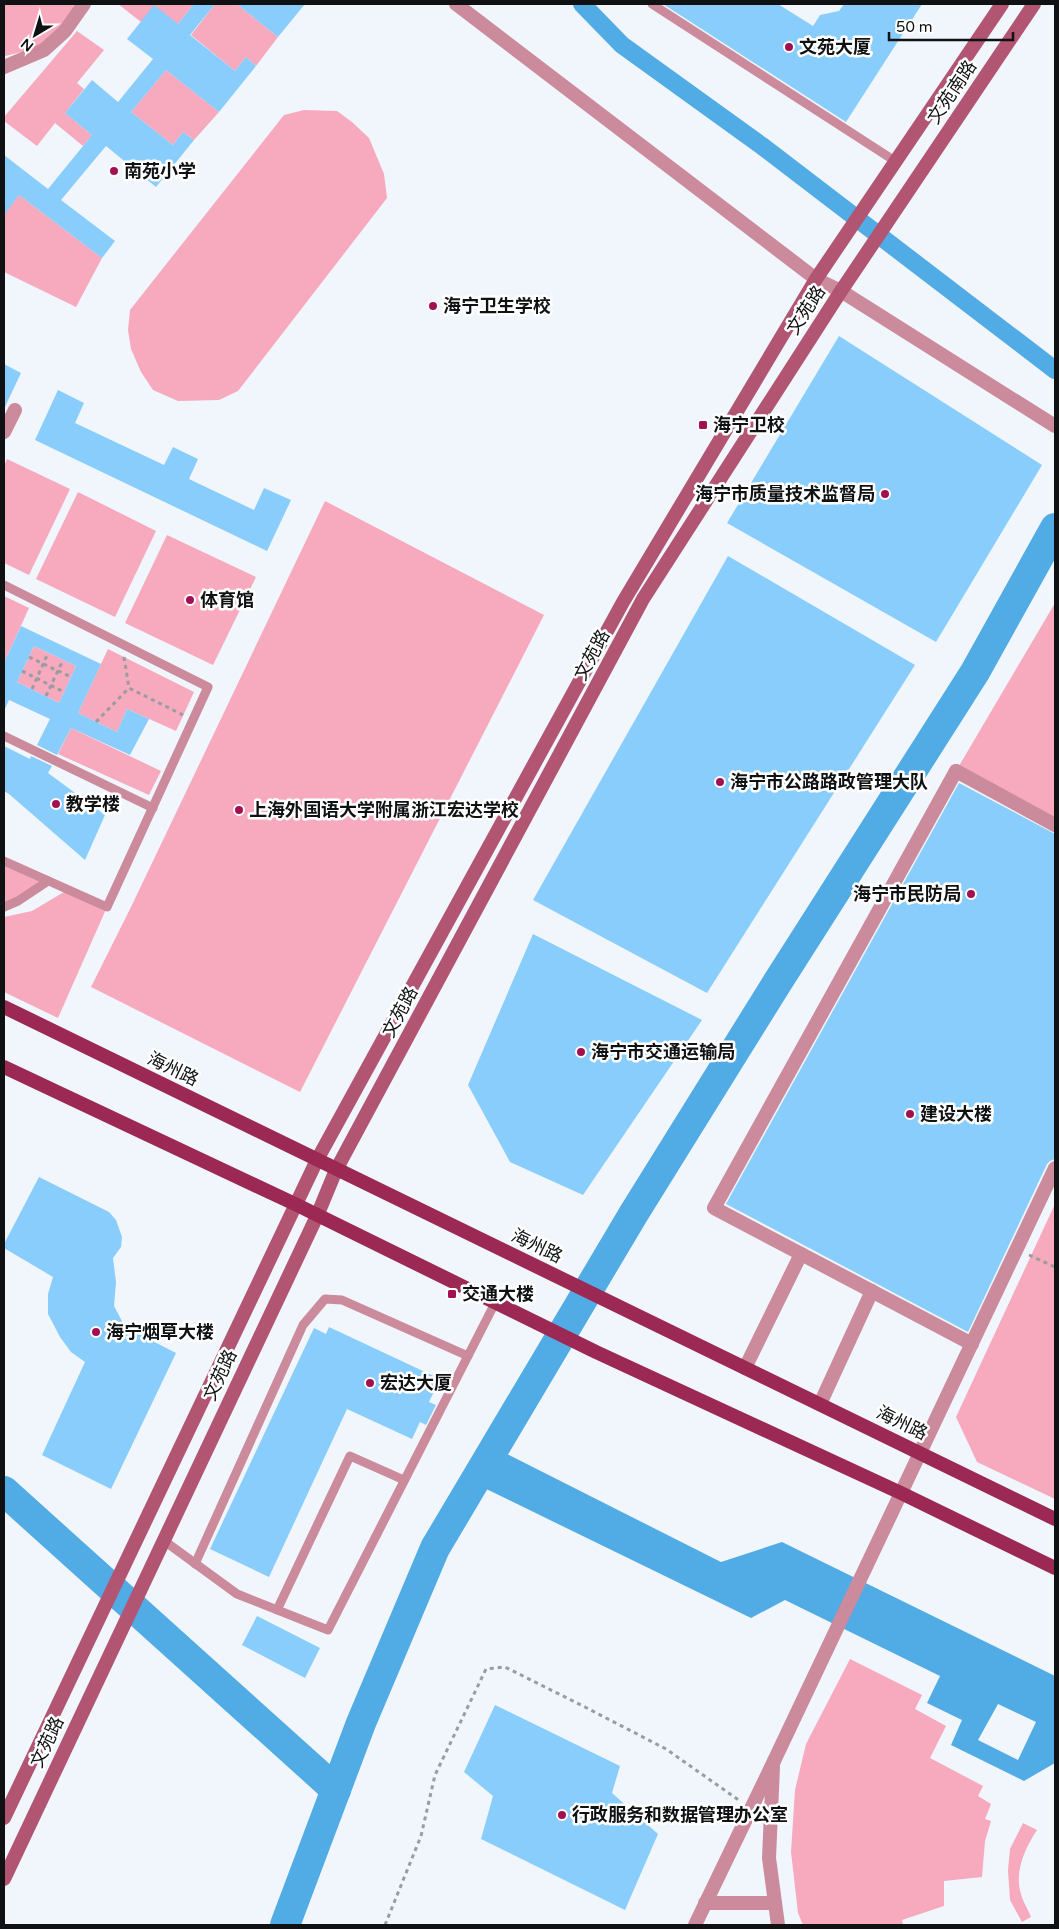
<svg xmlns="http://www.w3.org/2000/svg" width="1059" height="1929" font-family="'Varela Round','Noto Sans SC',sans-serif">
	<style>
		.green { fill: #f7a9be }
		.water { fill: #51abe5; fill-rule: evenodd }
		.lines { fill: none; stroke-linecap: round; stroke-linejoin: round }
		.canal { stroke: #51abe5; stroke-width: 18 }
		.river { stroke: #51abe5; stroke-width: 30 }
		.building { fill: #89cdfc; fill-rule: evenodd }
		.path { stroke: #999da1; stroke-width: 3; stroke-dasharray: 4 4; stroke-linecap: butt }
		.service { stroke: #cb8b9c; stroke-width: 9 }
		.minor { stroke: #cb8b9c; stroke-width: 14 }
		.tertiary { stroke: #cb8b9c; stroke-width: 14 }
		.secondary { stroke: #b15572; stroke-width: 14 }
		.primary { stroke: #9b2954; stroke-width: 14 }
		.poi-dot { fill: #a31052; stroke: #fff; stroke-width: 2 }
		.labels { text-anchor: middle; stroke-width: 5; stroke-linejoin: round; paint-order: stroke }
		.poi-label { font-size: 18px; font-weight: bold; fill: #0f1112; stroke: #fff; text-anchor: start }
		.street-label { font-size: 18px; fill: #0f1112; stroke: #fff }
	</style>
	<rect width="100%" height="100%" fill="#f0f6fb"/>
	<g class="green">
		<polygon points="4,4 78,4 48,42 26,51 5,56 4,56"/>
		<polygon points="118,4 194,4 178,24 141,22"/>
		<polygon points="215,4 237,4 278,37 256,66 246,57 235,71 191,35"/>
		<polygon points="77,31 104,50 77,83 84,89 65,113 92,135 83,146 55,123 37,146 4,121 4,117"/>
		<polygon points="166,70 219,112 194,140 183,132 173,145 131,112"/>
		<polygon points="304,110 337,111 352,122 369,138 384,174 387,198 238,391 219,400 178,401 153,390 141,372 131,349 128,330 130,310 284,115"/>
		<polygon points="19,195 102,258 76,307 4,272 4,202 10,206"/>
		<polygon points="7,459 70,489 29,575 4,563 4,466"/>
		<polygon points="78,492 156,531 115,617 36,579"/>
		<polygon points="325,501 544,615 300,1092 91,987 131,907"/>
		<polygon points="167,535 256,577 213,665 125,623"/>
		<polygon points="4,596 29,608 4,663"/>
		<polygon points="1055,603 1055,825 956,771"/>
		<polygon points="34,646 76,666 59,703 17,682"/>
		<polygon points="108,649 194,692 176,731 127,709 117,732 78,713"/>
		<polygon points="71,728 161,771 149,795 58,754"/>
		<polygon points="4,861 48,881 4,907"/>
		<polygon points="64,892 107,907 58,1018 4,992 4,917 32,911"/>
		<polygon points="1055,1204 1055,1499 977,1462 956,1417"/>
		<polygon points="850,1659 922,1695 915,1709 946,1726 930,1758 983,1786 978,1796 991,1804 985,1819 991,1821 985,1841 982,1877 944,1881 944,1906 902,1920 903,1925 803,1925 798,1913 791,1852 795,1790 806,1744"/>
		<path d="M1023 1823 1037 1830C1025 1848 1014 1872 1021 1894 1023 1902 1028 1909 1031 1917L1022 1922 1010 1900 1008 1870 1010 1849Z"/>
	</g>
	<path class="water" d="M495 1448 721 1562 782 1542 1055 1676V1763L1024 1781 951 1745 962 1720 927 1703 940 1676 785 1600 751 1618 474 1483ZM998 1704 1036 1722 1018 1760 978 1740Z"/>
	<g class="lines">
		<polyline class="canal" points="582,4 622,45 762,146 1055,370"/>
		<g class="river">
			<polyline points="4,1491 336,1790"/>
			<polyline points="285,1925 361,1723 435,1548 634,1213 777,983 975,672 1055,528"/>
		</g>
	</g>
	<g class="building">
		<polygon points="194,4 215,4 190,35 235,71 246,57 256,66 219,112 166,70 131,112 173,145 183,132 194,140 156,187 106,146 61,200 115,241 102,258 19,195 4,215 4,155 48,189 92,135 65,113 92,80 118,102 153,59 127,39 154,5 178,24"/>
		<polygon points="237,4 305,4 278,37"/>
		<polygon points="663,4 778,4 813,26 820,15 839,11 844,4 922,4 846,122"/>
		<polygon points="839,336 1042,465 936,642 727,523"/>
		<polygon points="4,364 21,373 4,409"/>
		<polygon points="58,390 84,403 75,423 164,465 173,447 198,459 189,479 254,510 264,488 291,500 267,551 35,440"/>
		<polygon points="728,556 915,665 707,993 533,900"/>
		<path d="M21 626 101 664 78 713 117 732 127 709 149 719 130 755 71 728 57 755 37 745 50 719 9 700 4 711V663ZM34 646 76 666 59 703 17 682Z"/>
		<polygon points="4,746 30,759 31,756 52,766 48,773 105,815 85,860 9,794 4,791"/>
		<polygon points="959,783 1055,834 1055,1159 1050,1161 1047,1164 968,1332 726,1204"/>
		<polygon points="533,934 702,1020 583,1195 510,1162 468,1085"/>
		<polygon points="39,1177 109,1212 116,1220 122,1237 121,1247 113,1258 116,1282 114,1306 125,1327 176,1353 111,1489 42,1455 85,1362 71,1352 60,1337 48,1314 48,1294 53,1277 4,1248 4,1244"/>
		<polygon points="329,1327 440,1379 429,1402 436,1405 426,1425 420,1422 412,1439 347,1409 269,1577 210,1549 314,1328 326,1334"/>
		<polygon points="257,1616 320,1648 305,1678 242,1645"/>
		<polygon points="495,1705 620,1766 612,1793 658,1834 625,1910 481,1839 493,1796 464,1772"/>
	</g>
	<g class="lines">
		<g class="path">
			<polyline points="29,657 71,677"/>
			<polyline points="124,657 129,688 183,715"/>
			<polyline points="22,671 64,692"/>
			<polyline points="32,689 48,653"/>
			<polyline points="46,696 63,660"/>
			<polyline points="96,722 129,688"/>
			<polyline points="1029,1255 1055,1267"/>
			<polyline points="385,1925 421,1836 435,1775 486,1669 505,1667 581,1705 666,1749 740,1801"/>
		</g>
		<g class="service">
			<polyline points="652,4 895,161"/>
			<polyline points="4,585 208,687 107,907 4,861"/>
			<polyline points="4,736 153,808"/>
			<polyline points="4,907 18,901 48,881 46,880"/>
			<polyline points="163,1540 237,1594 328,1630 495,1303"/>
			<polyline points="195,1564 303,1325 325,1299 342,1300 468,1356"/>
			<polyline points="277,1610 350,1456 404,1480"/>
		</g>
		<g class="minor">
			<polyline points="4,67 44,50 65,31 84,4"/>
			<polyline points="4,432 15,410"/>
			<polyline points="956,771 714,1208 972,1344"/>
			<polyline points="745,1368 801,1254"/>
			<polyline points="820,1404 872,1291"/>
			<polyline points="773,1767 769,1858 778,1925"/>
			<polyline points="705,1903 774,1903"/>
			<polyline points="695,1925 774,1761"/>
		</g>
		<g class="tertiary">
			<polyline points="456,4 816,279 841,291 1055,426"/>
			<polyline points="956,771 1055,825"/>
			<polyline points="774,1761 1055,1168"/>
		</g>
		<g class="secondary">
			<polyline points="4,1818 317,1160 623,602 816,279 1002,4"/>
			<polyline points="4,1879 317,1216 336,1170 643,599 841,291 1034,4"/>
		</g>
		<g class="primary">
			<polyline points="4,1007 1055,1519"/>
			<polyline points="4,1067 295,1204 596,1352 901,1493 1055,1568"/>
		</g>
	</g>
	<g class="poi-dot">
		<circle cx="789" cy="47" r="5"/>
		<circle cx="114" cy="171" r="5"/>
		<circle cx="433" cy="306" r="5"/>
		<rect x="698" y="420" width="10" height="10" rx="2.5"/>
		<circle cx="885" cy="494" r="5"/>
		<circle cx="190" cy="600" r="5"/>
		<circle cx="720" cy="782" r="5"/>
		<circle cx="56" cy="804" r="5"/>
		<circle cx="239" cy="810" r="5"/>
		<circle cx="971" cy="894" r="5"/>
		<circle cx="581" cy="1052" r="5"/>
		<circle cx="910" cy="1114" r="5"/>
		<rect x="447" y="1289" width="10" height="10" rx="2.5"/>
		<circle cx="96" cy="1332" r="5"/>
		<circle cx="370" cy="1383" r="5"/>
		<circle cx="562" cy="1815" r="5"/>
	</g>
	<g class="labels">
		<g class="poi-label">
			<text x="799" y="53">文苑大厦</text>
			<text x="124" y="177">南苑小学</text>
			<text x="443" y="312">海宁卫生学校</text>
			<text x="713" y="431">海宁卫校</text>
			<text x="875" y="500" text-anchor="end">海宁市质量技术监督局</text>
			<text x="200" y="606">体育馆</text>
			<text x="730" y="788">海宁市公路路政管理大队</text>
			<text x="66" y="810">教学楼</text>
			<text x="249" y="816">上海外国语大学附属浙江宏达学校</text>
			<text x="961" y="900" text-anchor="end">海宁市民防局</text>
			<text x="591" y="1058">海宁市交通运输局</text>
			<text x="920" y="1120">建设大楼</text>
			<text x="462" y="1300">交通大楼</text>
			<text x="106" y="1338">海宁烟草大楼</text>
			<text x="380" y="1389">宏达大厦</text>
			<text x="572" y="1821">行政服务和数据管理办公室</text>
		</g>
		<g class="street-label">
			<text transform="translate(952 92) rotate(-56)" y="6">文苑南路</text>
			<text transform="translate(806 310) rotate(-57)" y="6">文苑路</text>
			<text transform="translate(592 655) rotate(-62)" y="6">文苑路</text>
			<text transform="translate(400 1012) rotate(-62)" y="6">文苑路</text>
			<text transform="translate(173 1069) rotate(26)" y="6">海州路</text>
			<text transform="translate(537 1246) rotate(26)" y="6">海州路</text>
			<text transform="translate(220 1375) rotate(-65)" y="6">文苑路</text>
			<text transform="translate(902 1423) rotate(26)" y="6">海州路</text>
			<text transform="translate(47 1742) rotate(-65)" y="6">文苑路</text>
		</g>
	</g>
	<rect width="1059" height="1929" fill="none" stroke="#0f1112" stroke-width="10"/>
	<g transform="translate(35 35) rotate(218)" stroke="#ffffff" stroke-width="4" paint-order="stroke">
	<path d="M0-4L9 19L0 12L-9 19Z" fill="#0f1112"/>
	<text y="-8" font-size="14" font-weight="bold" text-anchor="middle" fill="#0f1112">N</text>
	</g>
	<path d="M889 32v8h124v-8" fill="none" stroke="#0f1112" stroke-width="2.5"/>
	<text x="896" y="32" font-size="15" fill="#0f1112" stroke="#ffffff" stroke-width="4" paint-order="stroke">50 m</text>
</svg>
